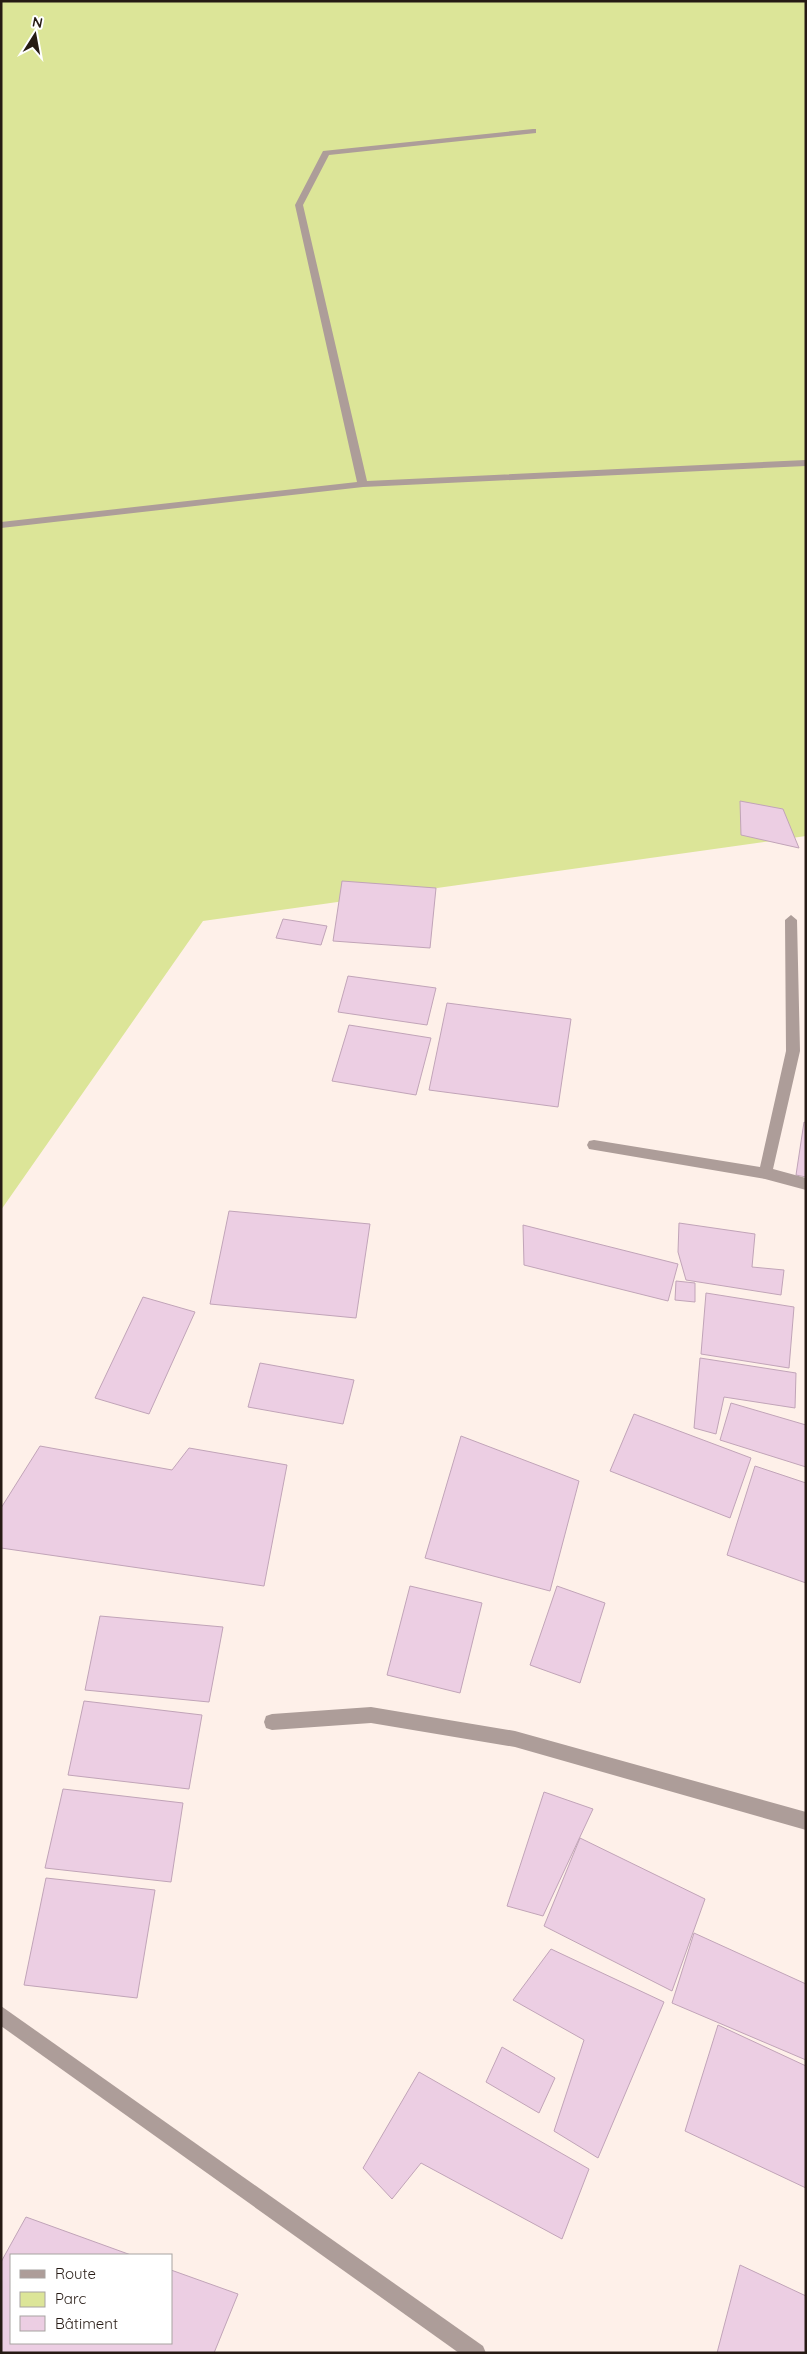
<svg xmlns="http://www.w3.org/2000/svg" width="807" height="2354" font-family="Quicksand,sans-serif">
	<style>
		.green { fill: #dce598 }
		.building { fill: #eccee3; stroke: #c1a4b8 }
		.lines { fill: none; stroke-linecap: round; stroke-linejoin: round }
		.minor { fill: #ad9d99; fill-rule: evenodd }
	</style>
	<rect width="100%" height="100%" fill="#fef0e9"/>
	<polygon class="green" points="1,1 806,1 806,836 203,921 1,1210"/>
	<g class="building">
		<polygon points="740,801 783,809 799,848 741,835"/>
		<polygon points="342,881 436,888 430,948 333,941"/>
		<polygon points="283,919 327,926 321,945 276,938"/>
		<polygon points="348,976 436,988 427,1025 338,1012"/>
		<polygon points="447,1003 571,1019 558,1107 429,1090"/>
		<polygon points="349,1025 431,1038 416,1095 332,1081"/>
		<polygon points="804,1122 806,1123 806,1177 796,1175"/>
		<polygon points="229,1211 370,1224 356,1318 210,1304"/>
		<polygon points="679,1223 755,1234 752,1267 784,1270 781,1295 686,1280 678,1252"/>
		<polygon points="523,1225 678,1264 668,1301 524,1265"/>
		<polygon points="676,1281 695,1283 695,1302 675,1300"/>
		<polygon points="706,1293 794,1307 789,1368 701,1354"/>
		<polygon points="143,1297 195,1312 149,1414 95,1398"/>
		<polygon points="700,1358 796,1373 795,1408 724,1397 716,1434 694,1428"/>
		<polygon points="260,1363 354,1380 343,1424 248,1407"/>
		<polygon points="731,1403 806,1425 806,1467 720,1440"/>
		<polygon points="634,1414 751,1458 730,1518 610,1471"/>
		<polygon points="461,1436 579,1481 550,1591 425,1558"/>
		<polygon points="40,1446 172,1470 189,1448 287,1465 264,1586 1,1548 1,1508"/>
		<polygon points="755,1466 806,1483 806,1583 727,1555"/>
		<polygon points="410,1586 482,1603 460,1693 387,1675"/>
		<polygon points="557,1586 605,1603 580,1683 530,1665"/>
		<polygon points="100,1616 223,1627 209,1702 85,1690"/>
		<polygon points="84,1701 202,1715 189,1789 68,1775"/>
		<polygon points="63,1789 183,1803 171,1882 45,1868"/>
		<polygon points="544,1792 593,1809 543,1916 507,1906"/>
		<polygon points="580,1838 705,1899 672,1991 544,1926"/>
		<polygon points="46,1878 155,1890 137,1998 24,1985"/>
		<polygon points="694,1933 806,1984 806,2060 672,2003"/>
		<polygon points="551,1949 664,2002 598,2158 554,2131 584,2040 513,2000"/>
		<polygon points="718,2025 806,2066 806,2188 685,2131"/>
		<polygon points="502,2047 555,2078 539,2113 486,2082"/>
		<polygon points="419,2072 589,2169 562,2239 421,2163 392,2199 363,2168"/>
		<polygon points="26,2217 131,2255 11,2255 11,2343 171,2343 171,2270 238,2294 214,2353 1,2353 1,2262"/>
		<polygon points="740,2265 806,2296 806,2353 717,2353"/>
	</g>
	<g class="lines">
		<g class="minor">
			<polygon points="533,129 536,129 536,133 329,155 303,205 367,481 806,460 806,466 363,487 1,528 1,522 357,482 295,205 323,151"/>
			<polygon points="791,915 797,920 800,1051 773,1169 806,1178 806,1190 765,1179 589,1149 587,1145 589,1141 594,1140 760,1167 786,1051 785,920"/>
			<polygon points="371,1707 515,1731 806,1812 806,1830 515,1747 371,1723 272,1730 266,1728 264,1722 266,1716 272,1714"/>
			<polygon points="1,2006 483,2346 486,2353 459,2353 1,2026"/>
		</g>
	</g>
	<rect width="807" height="2354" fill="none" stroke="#261a14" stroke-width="5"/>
	<rect x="10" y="2254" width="162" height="90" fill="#ffffff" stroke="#a8a3a1"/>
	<rect x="20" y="2270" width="25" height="8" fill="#ad9d99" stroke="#a8a3a1"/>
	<text x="55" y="2279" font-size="15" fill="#261a14">Route</text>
	<rect x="20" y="2292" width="25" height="15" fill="#dce598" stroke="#a8a3a1"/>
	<text x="55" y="2304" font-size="15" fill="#261a14">Parc</text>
	<rect x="20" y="2316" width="25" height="15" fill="#eccee3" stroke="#a8a3a1"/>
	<text x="55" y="2329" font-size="15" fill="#261a14">Bâtiment</text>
	<g transform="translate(35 35) rotate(11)" stroke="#ffffff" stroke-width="4" paint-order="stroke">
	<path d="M0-4L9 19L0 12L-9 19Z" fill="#261a14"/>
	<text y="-8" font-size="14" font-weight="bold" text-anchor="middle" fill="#261a14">N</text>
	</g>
</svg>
